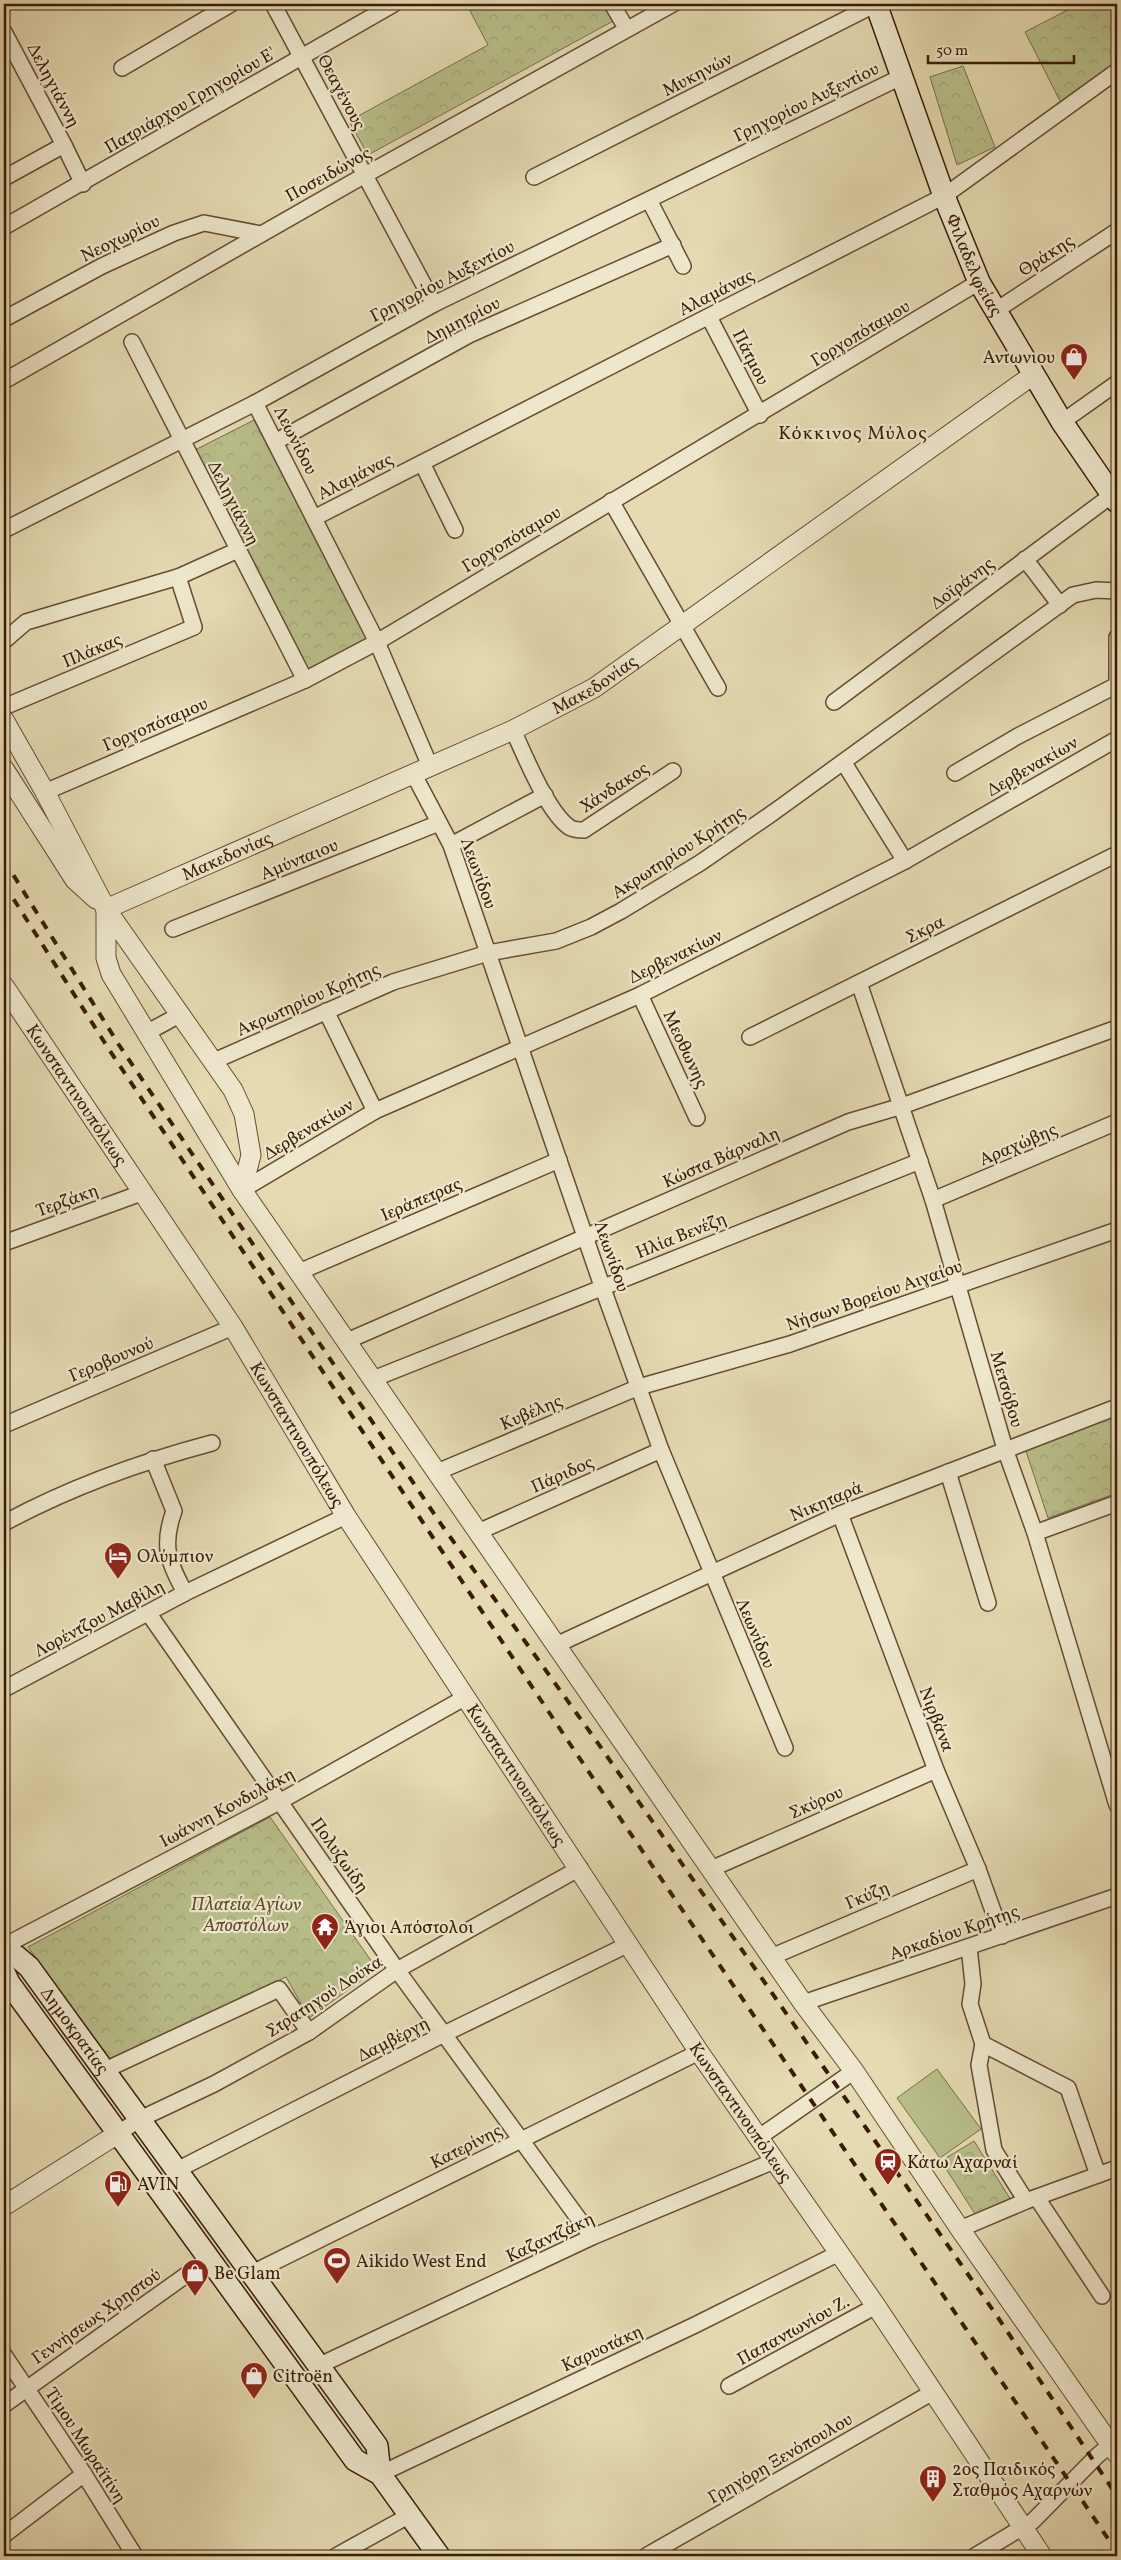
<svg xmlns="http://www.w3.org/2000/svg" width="1121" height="2560" font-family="Vollkorn,serif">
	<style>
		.grass { fill: #b8be8a; stroke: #796d48 }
		.forest { fill: url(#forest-crowns); stroke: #796d48 }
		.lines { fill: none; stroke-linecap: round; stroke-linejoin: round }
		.minor-casing { stroke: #654c31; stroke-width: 18 }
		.tertiary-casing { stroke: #654c31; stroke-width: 21 }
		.secondary-casing { stroke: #3a1c06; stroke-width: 24 }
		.minor { stroke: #eee7cd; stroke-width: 15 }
		.tertiary { stroke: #eee7cd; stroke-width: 19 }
		.secondary { stroke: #eee7cd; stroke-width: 21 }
		.rail { stroke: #3a1c06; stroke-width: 4; stroke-dasharray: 9 9; stroke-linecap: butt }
		.labels { text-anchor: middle; stroke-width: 4.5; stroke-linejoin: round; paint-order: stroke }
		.street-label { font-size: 18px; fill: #3a1c06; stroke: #eee7cd }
		.poi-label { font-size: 18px; fill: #3a1c06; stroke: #eee7cd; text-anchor: start }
		.park-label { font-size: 18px; font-style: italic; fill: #604d2e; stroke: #eee7cd }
		.neighbourhood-label { font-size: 19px; letter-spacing: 1px; fill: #3a1c06; stroke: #eee7cd }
	</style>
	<defs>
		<pattern id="forest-crowns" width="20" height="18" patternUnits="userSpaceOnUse" patternTransform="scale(1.25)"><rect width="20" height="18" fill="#b8be8a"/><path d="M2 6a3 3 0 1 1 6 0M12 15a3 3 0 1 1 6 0" fill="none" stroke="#9fa376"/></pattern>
	</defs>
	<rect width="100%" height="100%" fill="#e5dab2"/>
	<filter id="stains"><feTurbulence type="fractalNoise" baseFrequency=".004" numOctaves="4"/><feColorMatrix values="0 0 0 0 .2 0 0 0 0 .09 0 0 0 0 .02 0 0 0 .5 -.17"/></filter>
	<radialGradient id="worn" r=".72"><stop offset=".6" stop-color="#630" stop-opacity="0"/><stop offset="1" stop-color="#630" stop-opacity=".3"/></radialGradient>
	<polygon class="grass" points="937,2069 981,2129 940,2158 897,2098"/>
	<g class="forest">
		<polygon points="475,4 607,4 615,20 368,155 349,121 488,45 470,11 476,7"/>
		<polygon points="1079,4 1117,4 1117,64 1061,103 1025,32"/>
		<polygon points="963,66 995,147 957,165 930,77"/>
		<polygon points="254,420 367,638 308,669 195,450"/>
		<polygon points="1117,1414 1117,1493 1048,1518 1025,1448"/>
		<polygon points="270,1817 377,1969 309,2018 286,1977 109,2059 28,1947"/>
		<polygon points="974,2141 1011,2200 977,2217 941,2161"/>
	</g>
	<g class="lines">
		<defs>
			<g id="minor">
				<polyline points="273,4 434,304"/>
				<polyline points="612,4 626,28"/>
				<polyline points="4,32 64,145 83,184"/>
				<polyline points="122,68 231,4"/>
				<polyline points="534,177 876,4"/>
				<polyline points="4,178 64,145"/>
				<polyline points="649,200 683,266"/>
				<polyline points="4,227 394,4"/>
				<polyline points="995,311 1117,231"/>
				<polyline points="709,317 760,415"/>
				<polyline points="4,319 102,266 174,233 204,223 261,234"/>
				<polyline points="132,342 305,680"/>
				<polyline points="4,381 365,175 673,4"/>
				<polyline points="255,403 377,642 430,766"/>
				<polyline points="1062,422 1117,383"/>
				<polyline points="275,442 469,335 673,245"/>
				<polyline points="422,463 455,530"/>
				<polyline points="611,501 718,688"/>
				<polyline points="314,518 944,196 1117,71"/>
				<polyline points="4,530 255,403 434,304 903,76"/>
				<polyline points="1025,559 1060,605"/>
				<polyline points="1117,637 1117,683"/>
				<polyline points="4,641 26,622 178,577 238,550"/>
				<polyline points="834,702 1112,495"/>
				<polyline points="4,707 194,627 178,577"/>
				<path d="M513 730C525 756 547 811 569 827 573 830 579 830 584 830L673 771"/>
				<polyline points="844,763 905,861"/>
				<polyline points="413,773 451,845 602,1286 661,1450 785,1748"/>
				<polyline points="955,773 1018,736 1117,685"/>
				<polyline points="45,792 305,680 377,642 979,282"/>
				<polyline points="451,845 545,795"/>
				<polyline points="173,929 439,823"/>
				<polyline points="859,983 933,1200 1005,1449 1035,1533 1117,1805"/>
				<polyline points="640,995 697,1118"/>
				<polyline points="326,1011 375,1111"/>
				<polyline points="148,1032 181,1014"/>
				<polyline points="750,1037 1117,854"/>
				<polyline points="214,1061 393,982 488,953 556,941 591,927 621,911 700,863 774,812 1073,595 1096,590 1117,591"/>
				<polyline points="242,1190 375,1111 640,995 905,861 1117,739"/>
				<polyline points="933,1200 1117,1122"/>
				<polyline points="4,1243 144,1192"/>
				<polyline points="299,1272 559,1160"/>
				<polyline points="347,1341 848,1122 902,1106 1117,1028"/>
				<polyline points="373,1379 920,1161"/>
				<polyline points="4,1425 233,1327"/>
				<path d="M153 1459 174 1511C161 1547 169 1562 185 1593"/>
				<polyline points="437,1472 639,1387 790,1344 1117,1230"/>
				<polyline points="948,1472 988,1603"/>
				<polyline points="840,1514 936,1770 978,1869 1002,1936"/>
				<path d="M4 1523C69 1488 140 1462 212 1443"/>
				<polyline points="478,1532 661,1450"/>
				<polyline points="1035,1533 1117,1503"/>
				<polyline points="149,1614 397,1970 592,2237"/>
				<polyline points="556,1645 840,1514 1117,1407"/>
				<polyline points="4,1689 185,1593 346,1516"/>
				<polyline points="711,1869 936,1770"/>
				<polyline points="4,1946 279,1802 466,1697"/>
				<polyline points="969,1947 973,1984 970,2004 983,2044 1068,2088 1098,2175"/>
				<polyline points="771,1957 978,1869"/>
				<polyline points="803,2003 1117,1896"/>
				<polyline points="983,2044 979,2065 994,2150 1026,2201"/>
				<polyline points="103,2071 279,1989 309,2032"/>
				<polyline points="119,2133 138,2120 214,2084 309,2032 397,1970 580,1868"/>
				<polyline points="758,2138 854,2071"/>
				<polyline points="175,2171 444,2034 629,1944"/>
				<polyline points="1037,2198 1102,2296"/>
				<polyline points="960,2229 1026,2201 1117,2168"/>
				<polyline points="250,2274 699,2052"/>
				<polyline points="4,2355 84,2474 135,2556"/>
				<polyline points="318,2366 592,2237 774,2161"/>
				<polyline points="729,2386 876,2306"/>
				<polyline points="4,2405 210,2258"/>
				<polyline points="380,2474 695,2325 839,2253"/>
				<polyline points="4,2535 84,2474"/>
				<polyline points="336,2556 410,2515"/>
				<polyline points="646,2556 933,2392"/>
				<polyline points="975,2556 1033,2521 1098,2455 1117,2440"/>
			</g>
			<g id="tertiary">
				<polyline points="4,720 45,792 106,909 233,1090 244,1114 251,1155 242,1190"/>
				<polyline points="4,769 75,880 96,899"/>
				<polyline points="106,909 106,958 111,974 242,1190 803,2003 854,2071 960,2229 1117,2454"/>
				<path id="s1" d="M106 909 513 730 594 688 1033 375"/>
				<path id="s2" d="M4 986 233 1327 346 1516 699 2052 876 2306 1042 2556"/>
				<polyline points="4,2206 119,2133"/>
			</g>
			<g id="secondary">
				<path id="s3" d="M876 4 944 196 979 282 1062 422 1117 502"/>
				<path id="s4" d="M4 1950 16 1956 29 1967 377 2446 380 2474"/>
				<polyline points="4,1972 9,1983 355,2460 380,2474 439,2556"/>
			</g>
		</defs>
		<use href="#minor" class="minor-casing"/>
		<use href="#tertiary" class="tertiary-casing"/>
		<use href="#secondary" class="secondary-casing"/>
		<use href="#minor" class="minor"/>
		<use href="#tertiary" class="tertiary"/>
		<use href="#secondary" class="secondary"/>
		<g class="rail">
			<polyline points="4,860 119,1045 443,1527 595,1739 997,2316 1117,2496"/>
			<polyline points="4,884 110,1051 576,1753 1117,2552"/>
		</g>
	</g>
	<defs>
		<symbol id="shop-pin" viewBox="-11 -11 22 30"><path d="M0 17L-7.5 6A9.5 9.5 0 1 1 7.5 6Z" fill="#8f2418" stroke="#eee7cd"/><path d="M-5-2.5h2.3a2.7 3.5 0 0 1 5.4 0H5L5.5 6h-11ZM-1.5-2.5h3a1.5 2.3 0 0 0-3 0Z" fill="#fff"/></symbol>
		<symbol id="hotel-pin" viewBox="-11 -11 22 30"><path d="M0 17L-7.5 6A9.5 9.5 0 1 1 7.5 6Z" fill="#8f2418" stroke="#eee7cd"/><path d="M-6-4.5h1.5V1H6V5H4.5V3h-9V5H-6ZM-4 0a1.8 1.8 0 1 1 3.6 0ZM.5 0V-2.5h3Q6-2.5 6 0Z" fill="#fff"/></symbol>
		<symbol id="temple-pin" viewBox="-11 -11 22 30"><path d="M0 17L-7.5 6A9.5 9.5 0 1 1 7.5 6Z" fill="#8f2418" stroke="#eee7cd"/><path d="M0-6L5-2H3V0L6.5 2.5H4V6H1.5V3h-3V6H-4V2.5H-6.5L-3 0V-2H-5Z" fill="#fff"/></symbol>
		<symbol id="station-pin" viewBox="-11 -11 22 30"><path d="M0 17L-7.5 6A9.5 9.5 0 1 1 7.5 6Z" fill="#8f2418" stroke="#eee7cd"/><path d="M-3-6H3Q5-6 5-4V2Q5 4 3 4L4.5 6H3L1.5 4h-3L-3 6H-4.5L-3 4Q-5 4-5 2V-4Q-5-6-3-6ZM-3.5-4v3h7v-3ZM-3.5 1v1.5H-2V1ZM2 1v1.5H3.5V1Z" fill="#fff"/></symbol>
		<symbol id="fuel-pin" viewBox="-11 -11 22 30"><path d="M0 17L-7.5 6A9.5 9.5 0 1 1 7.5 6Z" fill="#8f2418" stroke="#eee7cd"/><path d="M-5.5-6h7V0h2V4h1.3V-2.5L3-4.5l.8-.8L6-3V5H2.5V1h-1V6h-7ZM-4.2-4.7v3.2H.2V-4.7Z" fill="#fff"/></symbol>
		<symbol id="stadium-pin" viewBox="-11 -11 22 30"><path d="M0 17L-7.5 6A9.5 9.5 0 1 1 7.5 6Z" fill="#8f2418" stroke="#eee7cd"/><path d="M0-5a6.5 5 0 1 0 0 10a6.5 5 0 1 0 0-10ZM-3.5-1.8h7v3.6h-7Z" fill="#fff"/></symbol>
		<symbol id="building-pin" viewBox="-11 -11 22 30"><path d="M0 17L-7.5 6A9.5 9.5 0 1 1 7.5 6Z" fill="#8f2418" stroke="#eee7cd"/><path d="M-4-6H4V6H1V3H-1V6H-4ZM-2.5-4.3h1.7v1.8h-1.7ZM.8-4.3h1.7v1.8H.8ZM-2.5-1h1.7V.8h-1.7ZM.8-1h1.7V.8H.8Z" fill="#fff"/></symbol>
	</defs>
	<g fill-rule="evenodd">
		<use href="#shop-pin" x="1058" y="341" width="32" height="43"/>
		<use href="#hotel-pin" x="102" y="1540" width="32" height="43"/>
		<use href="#temple-pin" x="309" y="1911" width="32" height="43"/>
		<use href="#station-pin" x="872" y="2146" width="32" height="43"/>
		<use href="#fuel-pin" x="102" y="2168" width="32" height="43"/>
		<use href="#stadium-pin" x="321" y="2245" width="32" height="43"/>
		<use href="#shop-pin" x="179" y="2257" width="32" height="43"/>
		<use href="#shop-pin" x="238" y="2360" width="32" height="43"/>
		<use href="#building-pin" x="917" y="2463" width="32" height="43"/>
	</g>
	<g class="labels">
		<g class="street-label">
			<text transform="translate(697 74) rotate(-27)" y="6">Μυκηνών</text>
			<text transform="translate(54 85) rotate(62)" y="6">Δεληγιάννη</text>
			<text transform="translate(342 92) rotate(62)" y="6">Θεαγένους</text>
			<text transform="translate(190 100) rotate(-30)" y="6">Πατριάρχου Γρηγορίου E'</text>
			<text transform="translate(806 102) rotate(-26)" y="6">Γρηγορίου Αυξεντίου</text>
			<text transform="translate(328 174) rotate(-29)" y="6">Ποσειδώνος</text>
			<text transform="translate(120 238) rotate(-26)" y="6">Νεοχωρίου</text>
			<text transform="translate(1046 255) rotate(-33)" y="6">Θράκης</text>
			<text dy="6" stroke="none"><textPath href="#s3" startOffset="279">Φιλαδελφείας</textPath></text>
			<text transform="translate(442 281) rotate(-27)" y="6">Γρηγορίου Αυξεντίου</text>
			<text transform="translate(716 292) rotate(-27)" y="6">Αλαμάνας</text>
			<text transform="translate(462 320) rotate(-27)" y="6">Δημητρίου</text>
			<text transform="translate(860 333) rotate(-31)" y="6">Γοργοπόταμου</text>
			<text transform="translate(751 357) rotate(63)" y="6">Πάτμου</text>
			<text transform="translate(296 440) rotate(63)" y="6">Λεωνίδου</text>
			<text transform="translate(355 476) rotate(-27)" y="6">Αλαμάνας</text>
			<text transform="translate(234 503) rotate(63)" y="6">Δεληγιάννη</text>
			<text transform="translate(511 539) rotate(-31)" y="6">Γοργοπόταμου</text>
			<text transform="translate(962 583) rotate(-37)" y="6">Δοϊράνης</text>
			<text transform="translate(92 650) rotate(-23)" y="6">Πλάκας</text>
			<text dy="6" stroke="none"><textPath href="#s1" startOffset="538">Μακεδονίας</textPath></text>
			<text transform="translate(155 724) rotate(-23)" y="6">Γοργοπόταμου</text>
			<text transform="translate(1032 766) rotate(-30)" y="6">Δερβενακίων</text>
			<text transform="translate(614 787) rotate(-33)" y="6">Χάνδακος</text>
			<text transform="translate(678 852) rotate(-33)" y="6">Ακρωτηρίου Κρήτης</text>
			<text dy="6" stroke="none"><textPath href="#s1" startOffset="132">Μακεδονίας</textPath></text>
			<text transform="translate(299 859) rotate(-22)" y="6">Αμύνταιου</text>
			<text transform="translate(479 873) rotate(70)" y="6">Λεωνίδου</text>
			<text transform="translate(925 929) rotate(-27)" y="6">Σκρα</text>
			<text transform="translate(675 956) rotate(-26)" y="6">Δερβενακίων</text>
			<text transform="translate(308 999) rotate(-24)" y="6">Ακρωτηρίου Κρήτης</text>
			<text transform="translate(686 1049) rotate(65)" y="6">Μεοθωνης</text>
			<text dy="6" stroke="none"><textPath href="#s2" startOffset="131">Κωνσταντινουπόλεως</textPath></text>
			<text transform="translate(308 1129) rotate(-31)" y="6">Δερβενακίων</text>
			<text transform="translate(1018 1144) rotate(-23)" y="6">Αραχώβης</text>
			<text transform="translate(721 1157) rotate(-24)" y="6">Κώστα Βάρναλη</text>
			<text transform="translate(421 1199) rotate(-23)" y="6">Ιεράπετρας</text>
			<text transform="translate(67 1200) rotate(-20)" y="6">Τερζάκη</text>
			<text transform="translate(681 1235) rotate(-22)" y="6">Ηλία Βενέζη</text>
			<text transform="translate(612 1256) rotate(71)" y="6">Λεωνίδου</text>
			<text transform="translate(874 1295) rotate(-19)" y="6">Νήσων Βορείου Αιγαίου</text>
			<text transform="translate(111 1359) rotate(-23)" y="6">Γεροβουνού</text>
			<text transform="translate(1007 1389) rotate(74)" y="6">Μετσόβου</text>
			<text transform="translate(531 1412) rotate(-23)" y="6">Κυβέλης</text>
			<text dy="6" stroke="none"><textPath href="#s2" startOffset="536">Κωνσταντινουπόλεως</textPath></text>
			<text transform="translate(562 1474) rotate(-24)" y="6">Πάριδος</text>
			<text transform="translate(826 1501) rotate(-23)" y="6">Νικηταρά</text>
			<text transform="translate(99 1618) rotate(-28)" y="6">Λορέντζου Μαβίλη</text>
			<text transform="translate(756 1633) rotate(67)" y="6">Λεωνίδου</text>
			<text transform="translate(937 1719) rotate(69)" y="6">Νιρβάνα</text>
			<text dy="6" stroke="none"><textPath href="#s2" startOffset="941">Κωνσταντινουπόλεως</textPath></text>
			<text transform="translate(816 1802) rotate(-24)" y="6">Σκύρου</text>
			<text transform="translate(227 1807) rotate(-28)" y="6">Ιωάννη Κονδυλάκη</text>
			<text transform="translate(340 1855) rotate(55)" y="6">Πολυζωίδη</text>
			<text transform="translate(867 1895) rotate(-23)" y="6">Γκύζη</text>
			<text transform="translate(954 1932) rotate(-19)" y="6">Αρκαδίου Κρήτης</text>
			<text transform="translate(324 1996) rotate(-33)" y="6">Στρατηγού Δούκα</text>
			<text dy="6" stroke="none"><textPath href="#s4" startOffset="109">Δημοκρατίας</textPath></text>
			<text transform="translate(393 2039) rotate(-27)" y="6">Δαμβέργη</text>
			<text dy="6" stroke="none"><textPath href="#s2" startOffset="1346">Κωνσταντινουπόλεως</textPath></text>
			<text transform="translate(466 2146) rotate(-27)" y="6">Κατερίνης</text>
			<text transform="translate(550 2237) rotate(-25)" y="6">Καζαντζάκη</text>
			<text transform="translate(96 2316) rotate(-35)" y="6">Γεννήσεως Χρηστού</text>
			<text transform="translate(793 2330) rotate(-29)" y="6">Παπαντωνίου Ζ.</text>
			<text transform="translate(602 2348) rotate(-25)" y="6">Καρυοτάκη</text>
			<text transform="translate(86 2445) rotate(57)" y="6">Τίμου Μωραϊτίνη</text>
			<text transform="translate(780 2458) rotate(-30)" y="6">Γρηγόρη Ξενόπουλου</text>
		</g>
		<g class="poi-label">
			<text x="1055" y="363" text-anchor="end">Αντωνιου</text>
			<text x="137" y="1562">Ολύμπιον</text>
			<text x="344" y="1933">Άγιοι Απόστολοι</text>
			<text x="907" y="2168">Κάτω Αχαρναί</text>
			<text x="137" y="2190">AVIN</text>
			<text x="356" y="2267">Aikido West End</text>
			<text x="214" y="2279">Be Glam</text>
			<text x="273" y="2382">Citroën</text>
			<text x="952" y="2475">2ος Παιδικός<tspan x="952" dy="21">Σταθμός Αχαρνών</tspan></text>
		</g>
		<g class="park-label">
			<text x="246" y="1910">Πλατεία Αγίων<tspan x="246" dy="21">Αποστόλων</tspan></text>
		</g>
		<g class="neighbourhood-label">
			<text x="853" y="439">Κόκκινος Μύλος</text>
		</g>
	</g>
	<rect width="1121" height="2560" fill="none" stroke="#e5dab2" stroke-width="20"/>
	<rect x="5" y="5" width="1111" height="2550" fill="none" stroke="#3a1c06" stroke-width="2.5"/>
	<rect x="10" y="10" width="1101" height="2540" fill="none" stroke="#3a1c06"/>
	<path d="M928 55v8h146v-8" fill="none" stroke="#3a1c06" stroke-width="2.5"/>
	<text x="936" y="55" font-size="15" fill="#3a1c06" stroke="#eee7cd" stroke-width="4" paint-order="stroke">50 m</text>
	<rect width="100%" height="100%" filter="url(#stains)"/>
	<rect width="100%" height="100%" fill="url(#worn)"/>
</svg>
